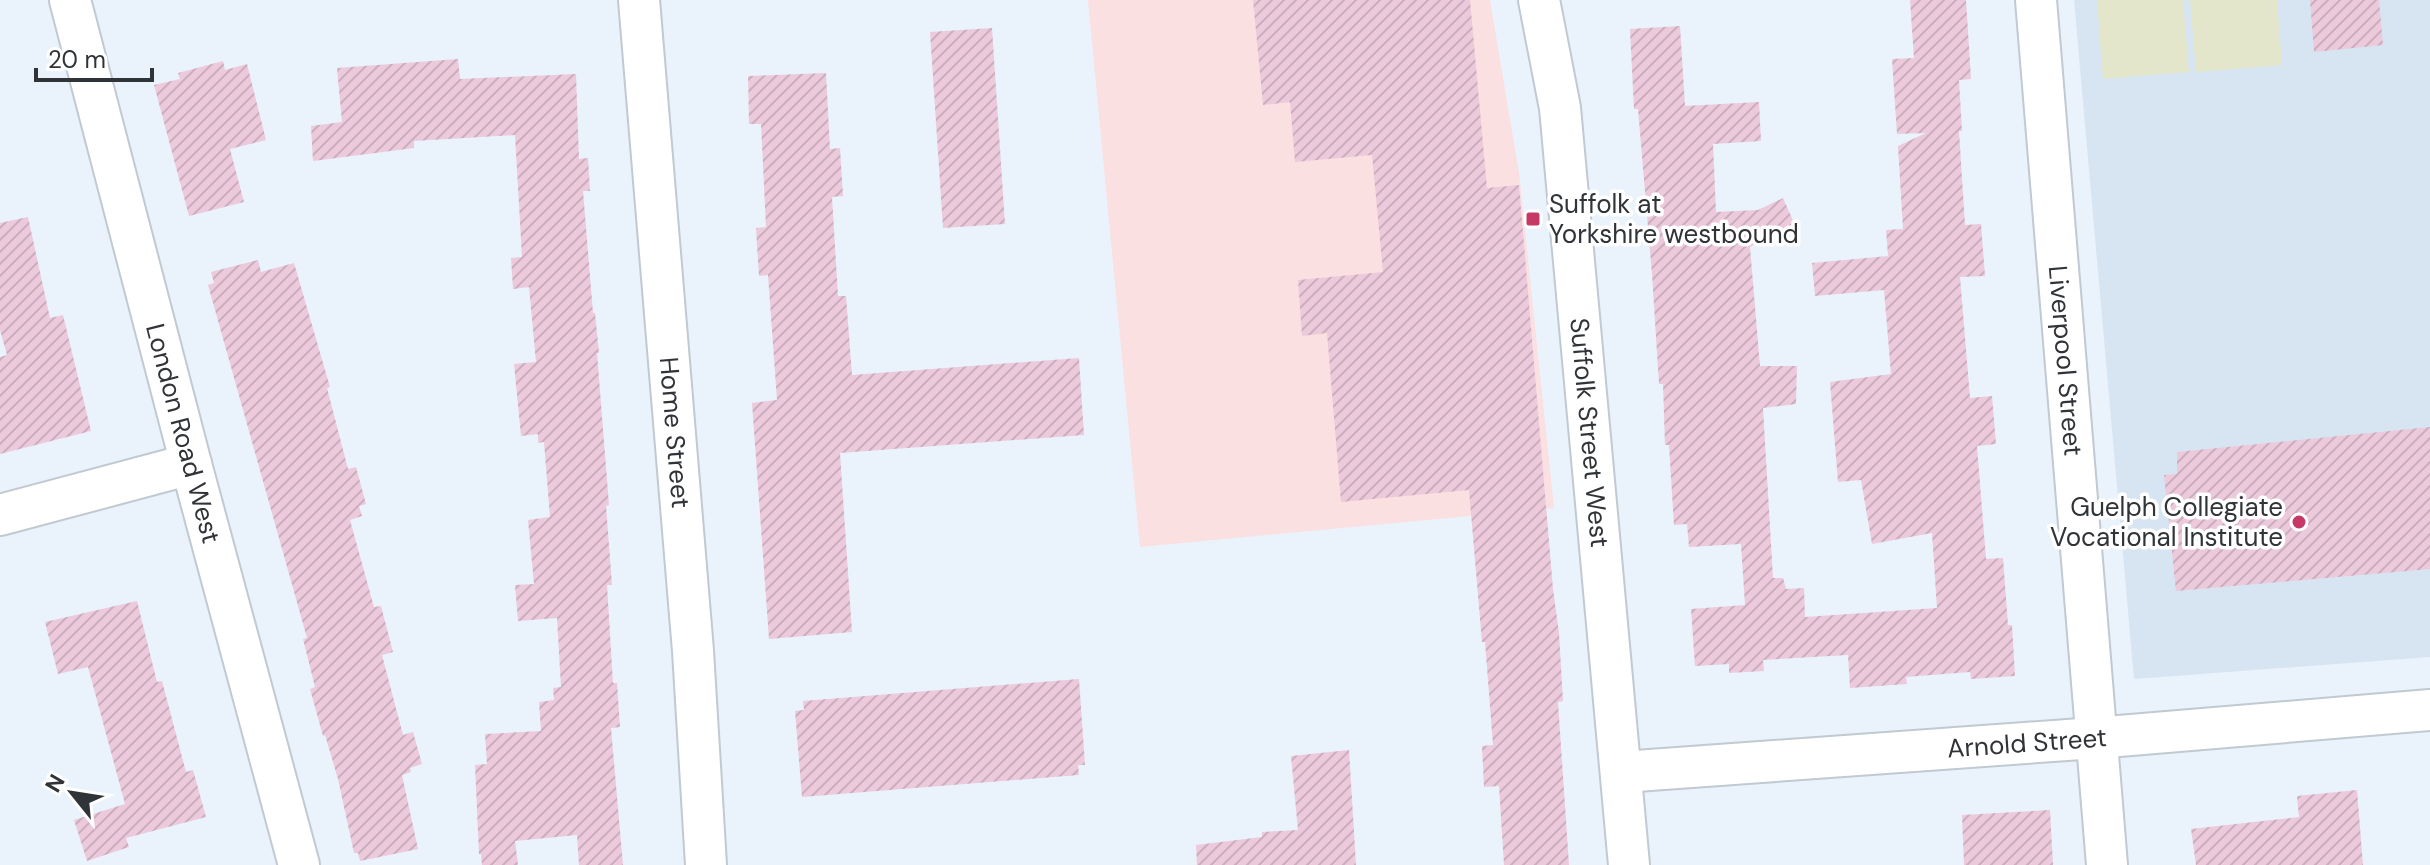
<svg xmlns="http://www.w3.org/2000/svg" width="2430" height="865" viewBox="0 0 2430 865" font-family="'DM Sans',sans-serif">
<defs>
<pattern id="building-hatch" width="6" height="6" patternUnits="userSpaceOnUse" patternTransform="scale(2)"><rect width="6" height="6" fill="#eccadc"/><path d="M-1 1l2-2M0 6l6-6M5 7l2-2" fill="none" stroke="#cbaebd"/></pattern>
</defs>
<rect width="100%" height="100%" fill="#eaf2fb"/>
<!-- commercial -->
<polygon fill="#fbe0e1" points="1088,0 1490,0 1519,173 1554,508 1140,547"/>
<!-- built -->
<polygon fill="#d7e5f2" points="2074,0 2430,0 2430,657 2134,679"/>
<!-- pitch -->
<g fill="#e3e6cb">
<polygon points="2097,0 2183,0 2189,72 2103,79"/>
<polygon points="2190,0 2277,0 2282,65 2196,72"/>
</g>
<!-- building -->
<g fill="url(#building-hatch)">
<polygon points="1253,0 1470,0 1487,188 1519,185 1553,589 1559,633 1563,701 1558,702 1569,865 1504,865 1499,786 1484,787 1482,746 1493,745 1485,642 1482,642 1469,490 1341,502 1327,333 1302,336 1298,280 1383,272 1372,155 1295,162 1290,102 1263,105"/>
<polygon points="1910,0 1966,0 1971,79 1959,80 1962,131 1959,131 1965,225 1981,224 1985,276 1960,277 1970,398 1992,396 1996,444 1977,446 1986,559 2003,558 2008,625 2012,625 2015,676 1971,679 1970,672 1906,677 1907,684 1850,688 1848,655 1763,660 1764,671 1729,673 1729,664 1695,666 1691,609 1745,605 1741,544 1689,547 1687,524 1674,525 1669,445 1665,445 1663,384 1659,384 1652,274 1638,109 1634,109 1630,29 1680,26 1685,106 1759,102 1761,141 1713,144 1716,212 1758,210 1783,198 1795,225 1750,247 1760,366 1797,366 1796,404 1763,408 1773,578 1783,578 1786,589 1804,588 1805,617 1937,608 1932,533 1872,544 1861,480 1838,482 1830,382 1891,374 1884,290 1815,296 1812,263 1888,256 1886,230 1903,229 1898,146 1926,133 1897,134 1892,59 1914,58"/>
<polygon points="2310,0 2379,0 2383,45 2314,52"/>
<polygon points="992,28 1005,224 943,228 930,32"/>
<polygon points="458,59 460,79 576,74 579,159 588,158 590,191 583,191 593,313 595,313 599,353 597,353 609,505 606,506 612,585 607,585 613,683 617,683 620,727 611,728 623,865 579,865 577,835 515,841 518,865 482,865 481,854 479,854 475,765 487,764 485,734 541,731 539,702 554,700 553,688 561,687 557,618 518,621 515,585 534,584 528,520 550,517 544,442 538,443 538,434 521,436 514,364 536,362 529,287 513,289 511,258 522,257 515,135 414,141 414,148 313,161 311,126 342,122 337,68"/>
<polygon points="223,61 225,70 247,64 266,140 230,149 244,202 189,216 154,85 180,79 178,73"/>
<polygon points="826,73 830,149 840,148 843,196 832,197 838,296 846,296 852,375 1079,358 1084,435 840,453 852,632 769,639 752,403 777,400 768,275 759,276 756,228 766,227 761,124 749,124 748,76"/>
<polygon points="28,217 50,318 63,315 91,431 0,454 0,357 7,355 0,330 0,223"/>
<polygon points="258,260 261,272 294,263 330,387 327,388 348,469 356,467 366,504 359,506 362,516 350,520 374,607 381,606 393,652 382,655 403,735 413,732 422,764 410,768 411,772 402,775 418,849 360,861 358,853 354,853 338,779 325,735 323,736 310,689 315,687 303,639 307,638 208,285 214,283 211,272"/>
<polygon points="2430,427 2430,569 2176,591 2164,475 2177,474 2177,452"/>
<polygon points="137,601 157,682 162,681 186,772 193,770 206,817 126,838 129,847 87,861 74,820 125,804 88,667 58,674 45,622"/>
<polygon points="1079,679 1085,765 1078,765 1079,775 802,797 795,711 804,710 803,701"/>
<polygon points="1349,750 1356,865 1197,865 1196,845 1262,837 1262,832 1298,830 1291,756"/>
<polygon points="2357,790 2363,865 2196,865 2191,829 2299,817 2297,796"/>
<polygon points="2050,810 2053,865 1964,865 1962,815"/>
</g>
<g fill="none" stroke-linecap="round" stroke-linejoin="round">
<!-- minor casing -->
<g stroke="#c1c9d1" stroke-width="44">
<g id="minor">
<path id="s1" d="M 70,0 L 191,464 L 299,865"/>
<path id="s2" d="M 639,0 L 693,651 L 706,865"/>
<path id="s3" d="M 1539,0 L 1560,108 L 1629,865"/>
<path id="s4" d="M 2036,0 L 2107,865"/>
<polyline points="0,515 191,464"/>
<path id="s5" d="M 1622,772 L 2095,738 L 2430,710"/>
</g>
</g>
<!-- minor -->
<use href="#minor" stroke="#fff" stroke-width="40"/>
</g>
<!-- markers -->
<g fill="#c63865" stroke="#fff" stroke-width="3">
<rect x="1525" y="211" width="16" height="16" rx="4"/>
<circle cx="2299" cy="522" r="8"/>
</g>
<g text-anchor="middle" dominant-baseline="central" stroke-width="7" stroke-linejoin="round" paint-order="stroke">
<!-- poi labels -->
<g font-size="26" fill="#303337" stroke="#fff" text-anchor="start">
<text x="1549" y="204">Suffolk at<tspan x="1549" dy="30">Yorkshire westbound</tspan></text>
<text x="2283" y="507" text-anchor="end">Guelph Collegiate<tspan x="2283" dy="30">Vocational Institute</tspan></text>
</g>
<!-- street labels -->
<g font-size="26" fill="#303337" stroke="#fff">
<text stroke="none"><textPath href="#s4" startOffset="362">Liverpool Street</textPath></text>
<text stroke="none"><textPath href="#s2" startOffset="434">Home Street</textPath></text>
<text stroke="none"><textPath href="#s3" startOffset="436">Suffolk Street West</textPath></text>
<text stroke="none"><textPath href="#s1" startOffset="448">London Road West</textPath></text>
<text stroke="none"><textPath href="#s5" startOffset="406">Arnold Street</textPath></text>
</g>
</g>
<!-- north arrow -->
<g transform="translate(72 793) rotate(300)" stroke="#ffffff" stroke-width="6" paint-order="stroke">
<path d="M0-6L14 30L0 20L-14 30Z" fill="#303337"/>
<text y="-12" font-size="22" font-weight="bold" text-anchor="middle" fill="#303337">N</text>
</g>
<!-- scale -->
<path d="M36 68v12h116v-12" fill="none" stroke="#303337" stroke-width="4"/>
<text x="48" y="68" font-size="24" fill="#303337" stroke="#ffffff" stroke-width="6" paint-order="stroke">20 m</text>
</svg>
